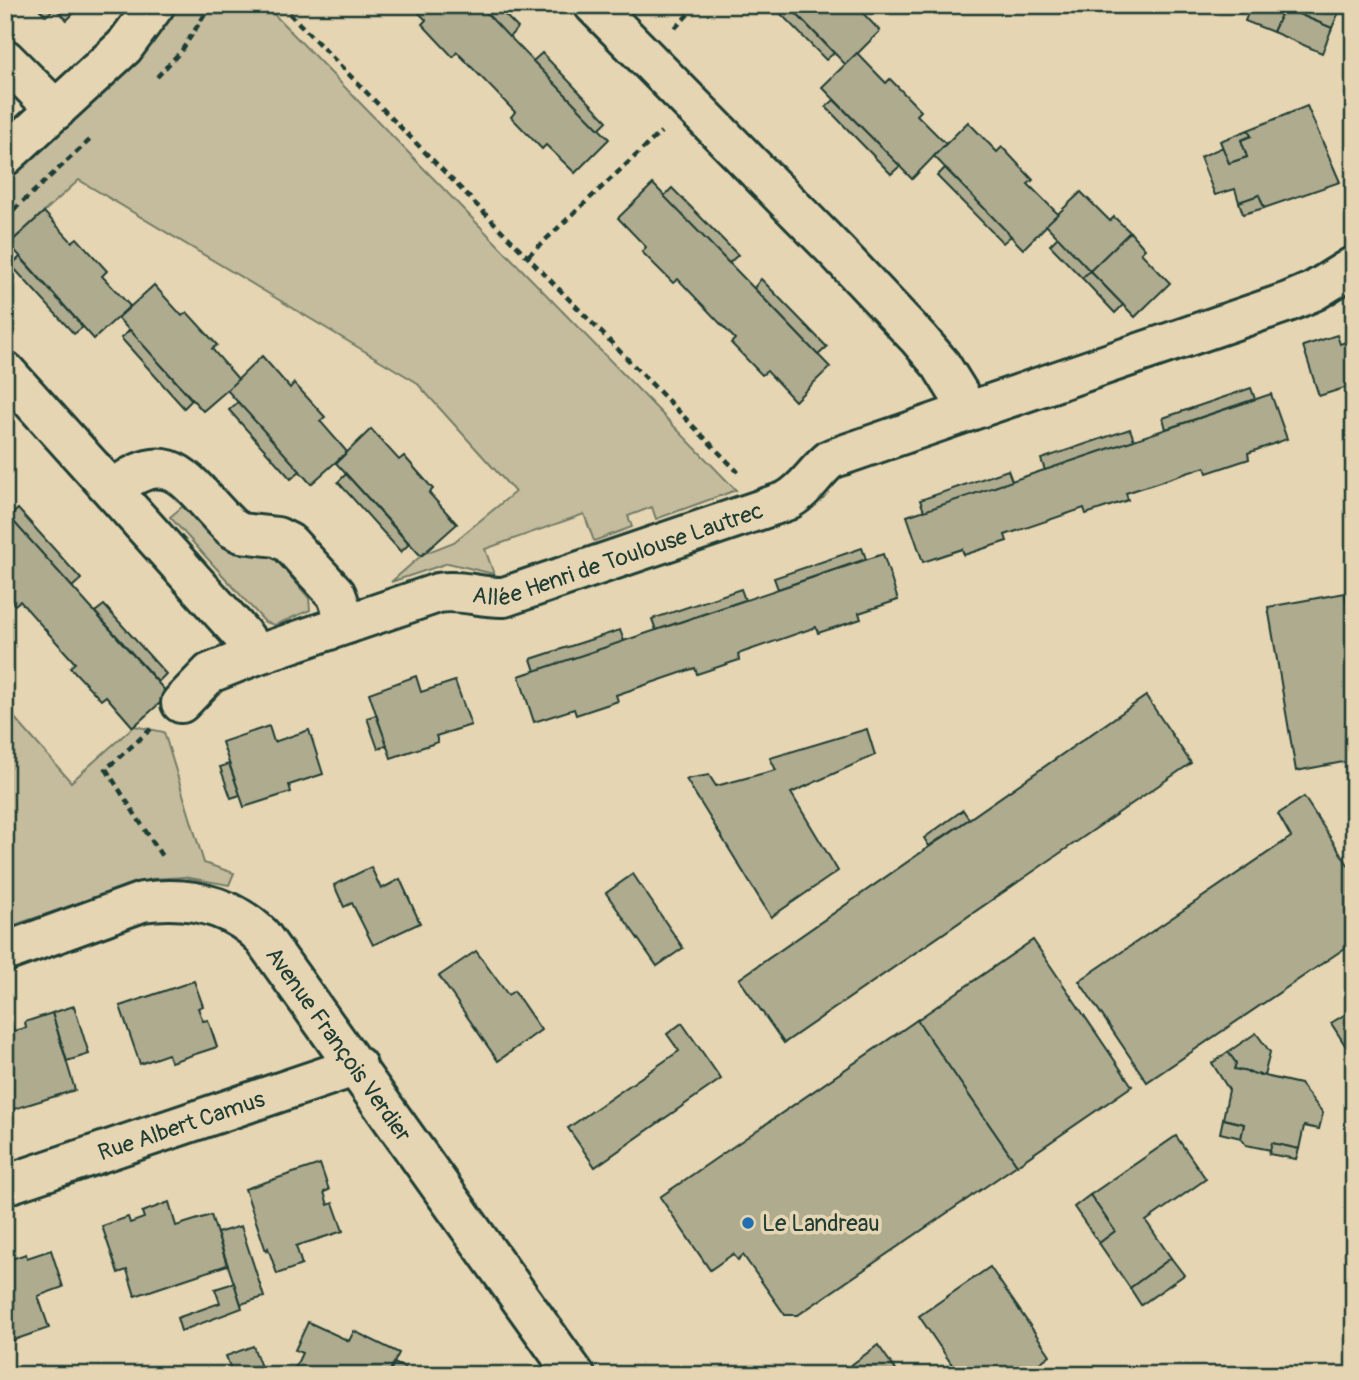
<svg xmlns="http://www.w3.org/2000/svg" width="1359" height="1380" viewBox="0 0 1359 1380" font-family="Pangolin,sans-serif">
<rect width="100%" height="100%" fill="#e6d5b2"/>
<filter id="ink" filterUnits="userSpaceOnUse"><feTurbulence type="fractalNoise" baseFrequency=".0143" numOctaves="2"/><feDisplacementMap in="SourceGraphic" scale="14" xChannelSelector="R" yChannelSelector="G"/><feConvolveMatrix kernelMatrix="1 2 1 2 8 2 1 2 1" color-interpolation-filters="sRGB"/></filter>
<g filter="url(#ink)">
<!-- green -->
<g fill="#c5bc9d" stroke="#727c68" stroke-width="2">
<polygon points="176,5 265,5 736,490 656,519 652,507 628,516 632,527 594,541 584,514 485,549 494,574 448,563 391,582 423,554 454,542 515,492 416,382 79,180 5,247 5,177 141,53"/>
<polygon points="183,506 221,546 238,553 264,552 274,557 309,598 310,610 275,625 265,622 170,517"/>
<polygon points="5,707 71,782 134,726 164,732 204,863 234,873 229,885 184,877 151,879 5,928"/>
</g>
<!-- building -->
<g fill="#afab8f" stroke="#1f3d34" stroke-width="2">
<polygon points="35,5 52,5 55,8 46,16"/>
<polygon points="52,5 82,5 67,20"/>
<polygon points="411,5 479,5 609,139 575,173 546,145 542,149 511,117 515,112 457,52 453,57 422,24 426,20"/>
<polygon points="479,5 495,5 518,28 509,37"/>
<polygon points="772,5 788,5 834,53 826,60"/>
<polygon points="788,5 855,5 880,31 846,65"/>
<polygon points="1251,5 1342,5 1332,28 1284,8 1273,32 1245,21"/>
<polygon points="1284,8 1332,28 1322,53 1273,32"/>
<polygon points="542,53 607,121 599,129 533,61"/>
<polygon points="857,53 886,83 890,79 921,111 917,115 946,144 912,179 822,87"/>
<polygon points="834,100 900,166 891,174 826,107"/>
<polygon points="1307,106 1340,182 1264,208 1259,195 1239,202 1235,189 1215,195 1200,157 1223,147 1229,163 1247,157 1241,140 1251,136 1248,130"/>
<polygon points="968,122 997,152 1002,147 1033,180 1028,184 1058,214 1023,249 934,156"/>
<polygon points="1248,130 1251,136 1241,140 1247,157 1229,163 1220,141"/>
<polygon points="945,168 1011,236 1003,243 937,176"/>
<polygon points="653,184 830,367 795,401 767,371 762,375 731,343 735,339 678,279 673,283 642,252 646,247 618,218"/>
<polygon points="672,188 738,255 729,263 664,196"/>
<polygon points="1081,192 1110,221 1114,217 1130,232 1090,271 1046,225"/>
<polygon points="1259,195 1264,208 1243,214 1239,202"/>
<polygon points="44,212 72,242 77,238 107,271 102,276 130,306 94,339 9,244"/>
<polygon points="1130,232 1145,249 1141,253 1170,283 1135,317 1090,271"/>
<polygon points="1058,237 1090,271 1082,278 1050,245"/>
<polygon points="20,257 83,327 74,334 11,265"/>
<polygon points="1090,271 1123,305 1115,313 1082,278"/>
<polygon points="761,279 827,347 818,355 754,288"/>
<polygon points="154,285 182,316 187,312 217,345 212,349 239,380 203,411 118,318"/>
<polygon points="130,330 192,400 184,408 121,338"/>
<polygon points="1337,335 1340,344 1349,341 1351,346 1354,345 1354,385 1319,396 1303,346"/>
<polygon points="262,356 290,388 294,383 325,417 320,421 347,452 311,484 227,390"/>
<polygon points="1251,388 1255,399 1166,429 1163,418"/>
<polygon points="1271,394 1287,439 1248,453 1249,459 1207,473 1205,467 1126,493 1128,500 1086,514 1084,508 1005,535 1007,541 964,555 962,549 923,562 907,516"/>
<polygon points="238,402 300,471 291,479 229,410"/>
<polygon points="371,429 399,460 404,456 433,489 429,493 457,524 421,556 336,463"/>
<polygon points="1130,429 1134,440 1045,470 1041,459"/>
<polygon points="1008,470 1012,481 924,511 920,500"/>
<polygon points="346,474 409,544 401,552 338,482"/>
<polygon points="18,509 81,579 72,587 9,517"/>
<polygon points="5,512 169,695 133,727 106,696 101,700 70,667 75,663 20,601 15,605 5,594"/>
<polygon points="862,548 866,559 778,589 774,578"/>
<polygon points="883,554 898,600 859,613 861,619 818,633 816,627 738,654 739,660 697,674 695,668 616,695 618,701 576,715 574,709 534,722 519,676"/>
<polygon points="741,589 745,600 656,630 652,619"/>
<polygon points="1345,593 1354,646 1354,760 1296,771 1268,607"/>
<polygon points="104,605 166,674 158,682 95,612"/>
<polygon points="620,630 624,641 535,671 531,659"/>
<polygon points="416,676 421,692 455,681 471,725 436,736 438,742 391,758 369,693"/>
<polygon points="1146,696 1191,763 784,1043 739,979"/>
<polygon points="376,715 387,745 378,749 367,718"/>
<polygon points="269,726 274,742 309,730 323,774 289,785 291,792 244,807 222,742"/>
<polygon points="867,729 875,755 791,793 838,871 771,917 686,779 709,775 716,786 776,770 770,758"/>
<polygon points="229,764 240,795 231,798 220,767"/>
<polygon points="1304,797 1354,874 1354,942 1147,1082 1079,981 1291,837 1278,814"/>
<polygon points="963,810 969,819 929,846 924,838"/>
<polygon points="371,867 381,889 400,879 420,923 373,945 352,903 344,907 334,885"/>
<polygon points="633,874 683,948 657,966 606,893"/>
<polygon points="1033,940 1132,1086 1017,1165 917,1020"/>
<polygon points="476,951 508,995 514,991 541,1030 498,1061 439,976"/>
<polygon points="194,981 203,1006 198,1008 203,1021 208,1020 217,1047 171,1062 168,1054 140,1064 120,1006"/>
<polygon points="74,1006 89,1054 67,1061 52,1013"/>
<polygon points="1354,1009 1354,1059 1331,1023"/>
<polygon points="52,1013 75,1090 14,1109 5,1082 5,1027 12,1025 14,1031 26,1028 25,1022"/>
<polygon points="917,1020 1017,1165 798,1315 785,1315 743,1255 738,1260 733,1254 710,1270 660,1197"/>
<polygon points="682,1023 721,1079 595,1167 568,1128 679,1051 667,1034"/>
<polygon points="1256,1033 1270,1052 1264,1076 1234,1069 1236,1063 1228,1052"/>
<polygon points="1228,1052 1236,1063 1234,1069 1300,1084 1323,1113 1319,1129 1304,1126 1299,1149 1272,1143 1271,1150 1246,1145 1241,1138 1244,1124 1223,1119 1229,1090 1212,1063"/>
<polygon points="1223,1119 1244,1124 1241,1138 1220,1133"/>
<polygon points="1176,1136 1206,1179 1146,1221 1171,1258 1130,1288 1099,1243 1115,1231 1090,1195"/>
<polygon points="1272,1143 1299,1149 1296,1159 1269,1154"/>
<polygon points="320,1164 329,1190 324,1192 328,1205 333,1203 343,1231 296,1246 302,1265 277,1274 268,1248 266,1251 245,1189"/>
<polygon points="1090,1195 1115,1231 1099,1243 1074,1207"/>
<polygon points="169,1202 176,1226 211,1215 227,1265 135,1296 127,1270 118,1273 102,1226 128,1217 130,1223 144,1218 142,1212"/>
<polygon points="241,1226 264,1297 241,1304 217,1233"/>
<polygon points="51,1250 63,1287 38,1296 49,1328 5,1343 5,1261 26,1254 27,1258"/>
<polygon points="1171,1258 1184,1275 1141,1305 1130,1288"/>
<polygon points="990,1267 1050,1355 1033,1368 1037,1375 959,1375 919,1316"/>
<polygon points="234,1283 242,1308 181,1331 177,1318 220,1303 215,1289"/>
<polygon points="308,1322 349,1341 354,1331 399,1353 388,1375 294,1375 292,1374 302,1353 295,1350"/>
<polygon points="878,1345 897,1372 894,1375 838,1375"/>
<polygon points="253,1346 264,1375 233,1375 226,1356"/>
<polygon points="394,1363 413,1372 412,1375 388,1375"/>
</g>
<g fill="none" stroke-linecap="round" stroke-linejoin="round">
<!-- street casing -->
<g stroke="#1f3d34" stroke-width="44">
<g id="street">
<polyline points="5,59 56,110"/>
<polyline points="5,156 124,47 155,5"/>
<path id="s1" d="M 5,371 L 245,638 L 253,656 L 438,593 C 461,589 482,598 504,597 L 786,501 C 806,491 814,472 831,459 L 967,412 L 959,394 L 941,365 L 919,339 L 838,253 L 594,5"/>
<polyline points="967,412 1288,302 1314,291 1354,266"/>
<path d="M 113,490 C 173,439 190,489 232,528 L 241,533 L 277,537 L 289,543 L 336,594 L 347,624"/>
<polyline points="181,703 210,673 253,656"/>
<path id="s2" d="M 5,952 L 142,902 C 185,896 228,903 261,935 L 575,1375"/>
<path id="s3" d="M 5,1185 L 357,1066"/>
</g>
</g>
<!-- path -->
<g stroke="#1f3d34" stroke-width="4.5" stroke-dasharray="7 5" stroke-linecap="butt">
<polyline points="281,5 738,472"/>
<polyline points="675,28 697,5"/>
<polyline points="157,77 182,50 211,5"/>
<polyline points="5,218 92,138"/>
<polyline points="528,256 661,132"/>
<polyline points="151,729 106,769 163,858"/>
</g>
<!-- street -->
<use href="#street" stroke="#e6d5b2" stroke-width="38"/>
</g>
</g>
<!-- markers -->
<circle fill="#1f6fb2" stroke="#e6d5b2" stroke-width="2.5" cx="748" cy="1223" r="7"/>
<g text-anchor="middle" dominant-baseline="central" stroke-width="7" stroke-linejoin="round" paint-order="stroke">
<!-- street labels -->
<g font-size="23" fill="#1f3d34" stroke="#e6d5b2">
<text stroke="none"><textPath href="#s1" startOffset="761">Allée Henri de Toulouse Lautrec</textPath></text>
<text stroke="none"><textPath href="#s2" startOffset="408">Avenue François Verdier</textPath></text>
<text stroke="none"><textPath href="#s3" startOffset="186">Rue Albert Camus</textPath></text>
</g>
<!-- poi labels -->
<g font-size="23" fill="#1f3d34" stroke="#e6d5b2" text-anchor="start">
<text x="762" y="1223">Le Landreau</text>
</g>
</g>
<!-- margin -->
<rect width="1359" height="1380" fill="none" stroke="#e6d5b2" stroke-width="28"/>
<rect x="14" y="14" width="1331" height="1352" fill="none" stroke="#1f3d34" stroke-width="2.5" filter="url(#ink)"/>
</svg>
